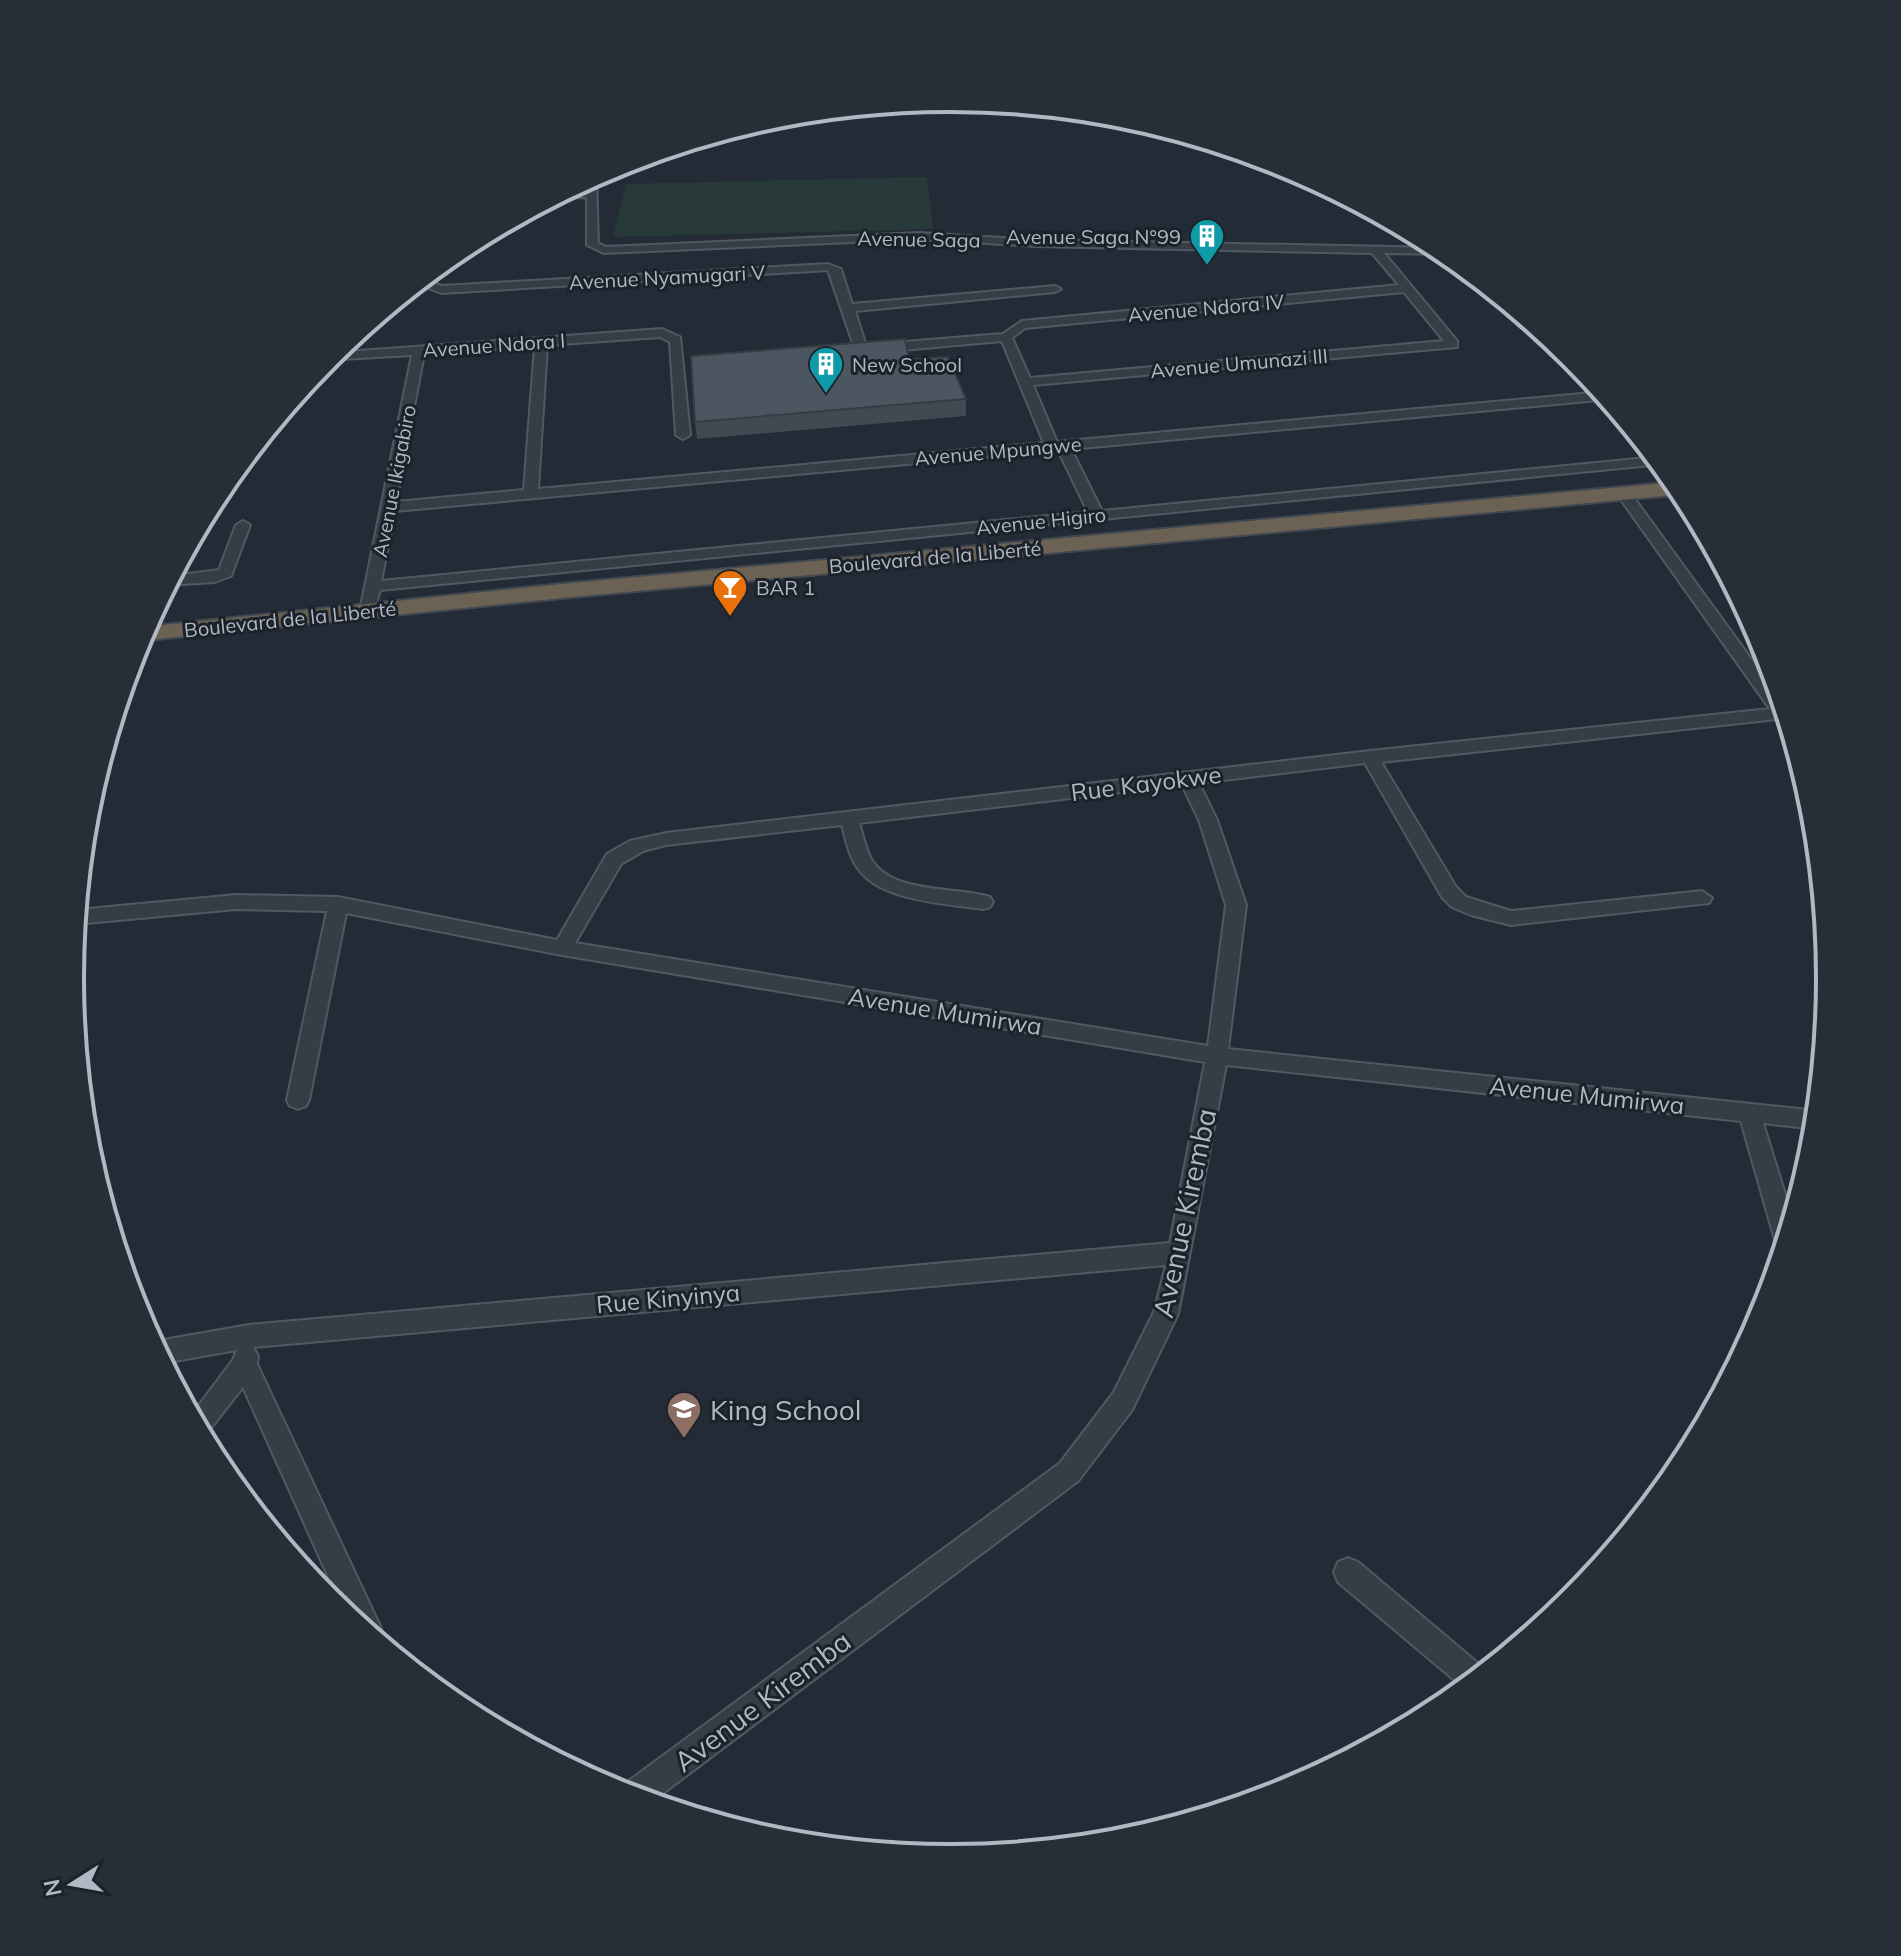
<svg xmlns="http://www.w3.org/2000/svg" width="1901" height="1956" viewBox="0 0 1901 1956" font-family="Mulish,sans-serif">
<rect width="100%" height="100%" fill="#232b36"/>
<!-- green -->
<polygon fill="#283939" points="927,177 933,229 613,237 626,184"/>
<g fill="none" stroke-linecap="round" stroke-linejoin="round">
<!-- minor casing -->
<g stroke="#515861" stroke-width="4">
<g id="minor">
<path d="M 596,174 L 598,243 L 606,247 L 919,233 L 1036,240 L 1442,248 L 1449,254 L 1384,253 L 1457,341 L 1457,347 L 1033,385 L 1057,442 L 1603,392 L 1609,399 L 1071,449 L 1102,511 L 1657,457 L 1662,464 L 380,590 L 373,614 L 363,614 L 360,611 L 412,355 L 324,360 L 331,353 L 662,329 L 680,337 L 690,435 L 683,439 L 676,435 L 670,342 L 660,337 L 547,345 L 538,489 L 1044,443 L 1002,341 L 879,352 L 873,348 L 879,344 L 1003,334 L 1022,321 L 1399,285 L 1372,253 L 1036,246 L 919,239 L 604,253 L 587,245 L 587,197 L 551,198 L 562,192 L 587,190 L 587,179 ZM 1404,292 L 1444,341 L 1030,378 L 1012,338 L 1025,328 ZM 535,346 L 524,490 L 396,502 L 424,354 ZM 1058,450 L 1088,512 L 381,581 L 395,511 Z"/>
<polygon points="828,264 841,269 852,304 1055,286 1061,289 1055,292 855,311 867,349 861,353 855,349 828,270 441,293 424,286 425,276 434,268 436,284 442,286"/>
<path d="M 1624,490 L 1629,491 L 1783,703 L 1790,726 L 1781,725 L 1777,719 L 1381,762 L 1456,887 L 1466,897 L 1511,911 L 1702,891 L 1712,898 L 1709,903 L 1511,925 L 1471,915 L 1452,907 L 1442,897 L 1365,763 L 1199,783 L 1217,820 L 1246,905 L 1228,1049 L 1818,1111 L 1816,1129 L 1763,1123 L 1793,1220 L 1784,1249 L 1779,1247 L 1775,1240 L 1741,1121 L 1226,1065 L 1178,1314 L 1132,1410 L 1078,1481 L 650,1803 L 620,1793 L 622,1786 L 1060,1463 L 1114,1392 L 1154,1312 L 1166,1265 L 253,1347 L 258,1356 L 257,1364 L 379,1624 L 383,1634 L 379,1643 L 346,1616 L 243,1387 L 203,1438 L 191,1416 L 233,1360 L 237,1350 L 163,1363 L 152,1342 L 249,1325 L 1170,1243 L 1205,1062 L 562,955 L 346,913 L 309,1100 L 306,1106 L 298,1109 L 290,1106 L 287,1100 L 327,911 L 236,909 L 76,924 L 77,910 L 236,895 L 338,897 L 557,940 L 607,854 L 630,841 L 666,833 L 1370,751 L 1770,709 L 1617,494 ZM 1182,785 L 1199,820 L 1226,905 L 1208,1046 L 575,943 L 621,864 L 643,851 L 666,845 L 842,825 C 846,840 849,858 860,871 C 883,901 948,904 983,909 L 990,907 L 993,902 L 990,897 C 955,886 893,895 871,859 C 865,848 863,834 859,823 Z"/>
<polygon points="243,521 250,525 231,576 215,582 167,585 172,576 219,570 236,525"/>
<polygon points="1348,1558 1358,1562 1487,1671 1465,1689 1338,1582 1334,1572 1338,1562"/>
</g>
</g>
<!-- highway casing -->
<g stroke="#414851" stroke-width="4">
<polygon id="highway" points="1677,482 1685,494 572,597 137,641 144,627 572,583"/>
</g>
<!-- minor -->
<use href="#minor" fill="#363d47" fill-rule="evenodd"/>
<!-- highway -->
<use href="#highway" fill="#6c6254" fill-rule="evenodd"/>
</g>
<!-- wall -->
<polygon fill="#404a53" points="909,359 966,399 966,416 697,439 695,422"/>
<!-- building -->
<polygon fill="#4b5661" stroke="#343c44" stroke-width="2" points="905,339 909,359 948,357 966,399 695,422 691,356"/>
<!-- icons -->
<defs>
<g id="building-pin" transform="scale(1.8)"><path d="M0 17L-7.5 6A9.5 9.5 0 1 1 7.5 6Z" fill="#0f9aa8" stroke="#1c222b"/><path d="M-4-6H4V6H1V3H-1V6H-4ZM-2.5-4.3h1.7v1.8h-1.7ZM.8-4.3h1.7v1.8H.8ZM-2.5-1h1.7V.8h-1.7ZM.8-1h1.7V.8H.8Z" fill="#fff"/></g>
<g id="bar-pin" transform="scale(1.8)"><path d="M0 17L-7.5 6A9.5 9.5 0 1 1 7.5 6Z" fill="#e8710a" stroke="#1c222b"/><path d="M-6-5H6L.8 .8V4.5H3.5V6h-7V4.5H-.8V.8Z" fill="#fff"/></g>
<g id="school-pin" transform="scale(1.8)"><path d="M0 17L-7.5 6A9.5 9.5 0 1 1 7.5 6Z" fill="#8d6e63" stroke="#1c222b"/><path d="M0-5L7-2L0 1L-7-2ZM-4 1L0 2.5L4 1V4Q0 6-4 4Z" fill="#fff"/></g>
</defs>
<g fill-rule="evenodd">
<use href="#building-pin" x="1207" y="236"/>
<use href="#building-pin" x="826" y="364"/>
<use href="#bar-pin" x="730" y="587"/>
<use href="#school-pin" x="684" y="1409"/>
</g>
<g text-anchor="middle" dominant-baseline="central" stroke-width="6" stroke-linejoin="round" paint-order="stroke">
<!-- far-poi labels -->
<g font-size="20" fill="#b1b8c3" stroke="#1c222b" text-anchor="start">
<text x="1181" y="236" text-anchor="end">Avenue Saga N°99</text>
<text x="852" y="364">New School</text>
<text x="756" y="587">BAR 1</text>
</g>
<!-- far-street labels -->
<g font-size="20" fill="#b1b8c3" stroke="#1c222b">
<text transform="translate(919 239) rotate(1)">Avenue Saga</text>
<text transform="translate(667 277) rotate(-3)">Avenue Nyamugari V</text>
<text transform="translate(1206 308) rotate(-5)">Avenue Ndora IV</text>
<text transform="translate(494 345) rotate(-4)">Avenue Ndora I</text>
<text transform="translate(1239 363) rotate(-5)">Avenue Umunazi III</text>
<text transform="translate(998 451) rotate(-5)">Avenue Mpungwe</text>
<text transform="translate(394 481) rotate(-79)">Avenue Ikigabiro</text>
<text transform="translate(1041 521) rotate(-6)">Avenue Higiro</text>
<text transform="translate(935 557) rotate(-5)">Boulevard de la Liberté</text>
<text transform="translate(290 619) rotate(-6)">Boulevard de la Liberté</text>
</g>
<!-- street labels -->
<g font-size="24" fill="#b1b8c3" stroke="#1c222b">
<text transform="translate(1146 783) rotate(-7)">Rue Kayokwe</text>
<text transform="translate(945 1011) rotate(9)">Avenue Mumirwa</text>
<text transform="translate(1587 1095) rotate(6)">Avenue Mumirwa</text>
<text transform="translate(668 1298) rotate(-5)">Rue Kinyinya</text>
</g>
<!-- near-street labels -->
<g font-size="28" fill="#b1b8c3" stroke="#1c222b">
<text transform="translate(1184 1213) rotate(-78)">Avenue Kiremba</text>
<text transform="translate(762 1701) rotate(-37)">Avenue Kiremba</text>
</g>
<!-- near-poi labels -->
<g font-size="28" fill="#b1b8c3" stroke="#1c222b" text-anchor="start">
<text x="710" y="1409">King School</text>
</g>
</g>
<!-- crop -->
<path d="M0 0H1901V1956H0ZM84 978a866 866 0 1 1 1732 0a866 866 0 1 1-1732 0Z" fill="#282e37" fill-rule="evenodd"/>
<path fill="none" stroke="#b1b8c3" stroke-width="4" d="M84 978a866 866 0 1 1 1732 0a866 866 0 1 1-1732 0Z"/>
<!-- north arrow -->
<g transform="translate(72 1884) rotate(259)" stroke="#1c222b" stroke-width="6" paint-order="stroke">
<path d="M0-6L14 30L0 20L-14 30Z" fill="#b1b8c3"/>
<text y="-12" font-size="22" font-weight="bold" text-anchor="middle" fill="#b1b8c3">N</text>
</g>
</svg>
